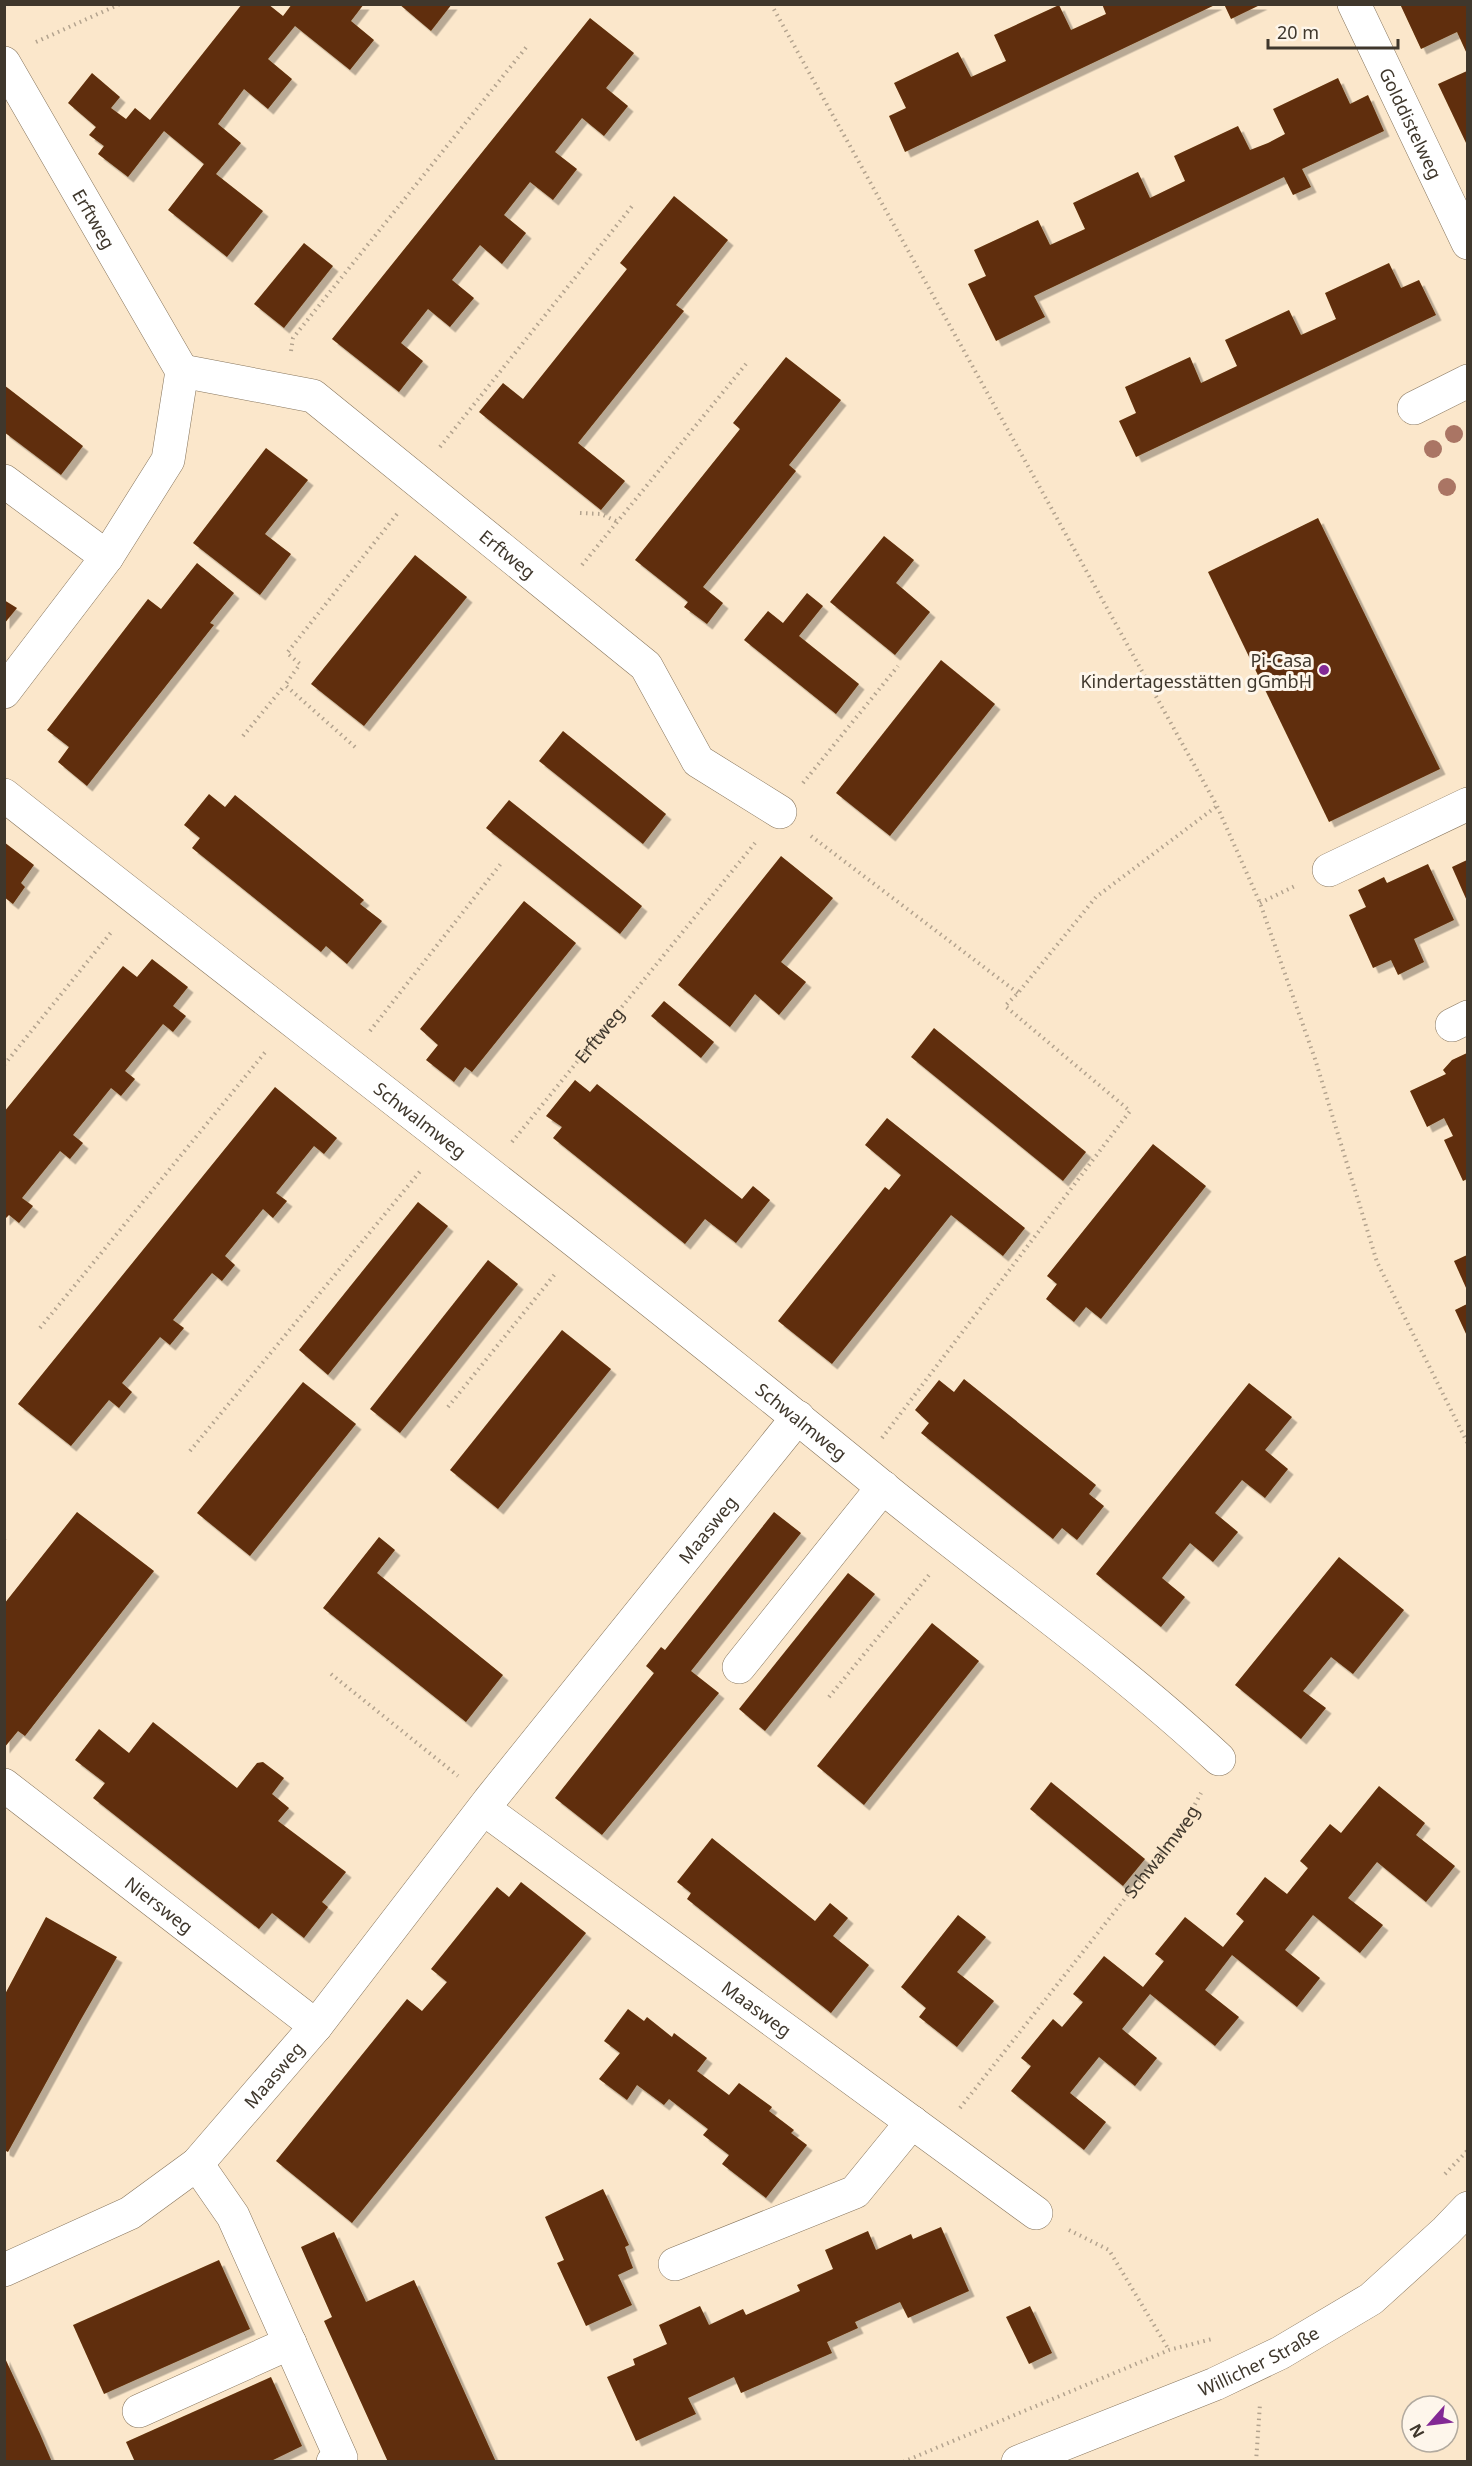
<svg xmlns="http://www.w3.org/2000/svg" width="1472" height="2466" viewBox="0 0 1472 2466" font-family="'Noto Sans',sans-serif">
<defs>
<filter id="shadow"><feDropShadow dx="5.5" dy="5.5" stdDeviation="0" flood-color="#0004"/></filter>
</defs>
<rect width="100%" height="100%" fill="#fbe7cb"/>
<!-- building -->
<g fill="#602f08" filter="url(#shadow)">
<polygon points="242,4 268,4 283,16 292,4 364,4 351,21 374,40 350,70 295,26 268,59 292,79 268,109 244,89 218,124 241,143 216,174 263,211 227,257 168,210 204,164 164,131 128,177 98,154 104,146 89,135 96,127 68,103 92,73 120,97 111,108 126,119 135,108 150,120"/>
<polygon points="399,4 452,4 431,31"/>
<polygon points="1102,4 1217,4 905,152 889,116 906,108 894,83 958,52 971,77 1006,61 994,35 1059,5 1071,30 1106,14"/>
<polygon points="1224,4 1262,4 1231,19"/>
<polygon points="1400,4 1467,4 1467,54 1457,32 1421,49"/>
<polygon points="590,18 634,53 606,88 628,106 604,136 582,118 555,152 577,169 553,200 530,182 504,215 526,233 502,264 480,245 452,280 474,298 450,327 428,309 401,343 423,361 399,392 332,339"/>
<polygon points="1467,71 1467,145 1438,84"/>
<polygon points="1338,78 1350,104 1368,95 1384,131 1302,169 1311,187 1293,195 1284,177 1034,296 1045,317 996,341 968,284 986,276 974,250 1038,220 1050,245 1085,229 1073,203 1138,172 1150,198 1185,181 1174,156 1238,126 1250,150 1268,143 1285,134 1273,109"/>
<polygon points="674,196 728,240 676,305 684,311 578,443 625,481 601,510 479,412 503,383 523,399 627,269 620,263"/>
<polygon points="304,243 333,266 284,328 254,304"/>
<polygon points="1389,263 1401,288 1419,280 1436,315 1136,457 1119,421 1136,413 1125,387 1190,357 1201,383 1237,366 1225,340 1289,310 1301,335 1336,319 1325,293"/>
<polygon points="786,357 841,400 789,465 796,471 703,587 723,603 707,624 684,607 688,602 635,560 740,429 733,423"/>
<polygon points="4,385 83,446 61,475 4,432"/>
<polygon points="266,448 308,480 265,534 291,554 260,595 193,543"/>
<polygon points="1318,518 1440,769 1329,822 1208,572"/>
<polygon points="884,536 914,560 896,583 930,612 895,655 830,602"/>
<polygon points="415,555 467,597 364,726 311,684"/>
<polygon points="197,563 234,593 210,623 214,625 87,786 58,762 69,747 47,730 148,599 161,609"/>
<polygon points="807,593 823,606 799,636 859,684 836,714 744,640 768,611 783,623"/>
<polygon points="4,600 17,608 4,624"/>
<polygon points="941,660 995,704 890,836 836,793"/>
<polygon points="563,731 666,814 643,844 539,761"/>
<polygon points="209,794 225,807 235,795 364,900 360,904 382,921 347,964 326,946 321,952 192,848 200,838 184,825"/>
<polygon points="509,800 642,906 620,934 486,828"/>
<polygon points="4,842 34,865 21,883 25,887 13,904 4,897"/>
<polygon points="781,856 833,898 781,962 806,982 779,1015 755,994 730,1027 678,985"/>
<polygon points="1467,860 1467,901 1452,867"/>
<polygon points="1428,864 1454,920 1414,939 1424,962 1398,975 1391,960 1373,968 1349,915 1366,907 1358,890 1384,877 1387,883"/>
<polygon points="524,901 576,943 472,1072 465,1067 454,1082 426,1060 438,1045 420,1029"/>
<polygon points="152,959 188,987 173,1006 186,1016 173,1032 163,1024 125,1071 135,1079 121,1096 111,1088 73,1135 83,1143 70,1159 60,1151 22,1198 33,1206 19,1223 9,1215 4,1220 4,1112 123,966 137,977"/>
<polygon points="664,1001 714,1042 701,1058 651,1016"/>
<polygon points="934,1028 1086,1152 1063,1181 911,1057"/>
<polygon points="1467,1053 1467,1179 1463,1181 1444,1140 1453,1136 1444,1118 1427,1127 1410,1091 1446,1074 1443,1070 1452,1060"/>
<polygon points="575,1080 590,1092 597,1084 742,1199 753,1186 770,1200 736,1243 705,1219 685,1244 553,1138 562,1127 546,1116"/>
<polygon points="275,1087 337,1138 324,1154 314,1146 276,1193 287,1201 273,1218 263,1209 225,1256 235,1265 222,1281 212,1273 173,1320 184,1328 170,1345 160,1337 122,1383 132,1392 119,1408 109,1400 71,1446 18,1404"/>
<polygon points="887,1118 1025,1228 1003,1256 951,1215 832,1364 778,1321 885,1187 889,1190 901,1175 865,1145"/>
<polygon points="1153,1144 1206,1186 1101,1319 1086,1307 1074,1322 1046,1299 1057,1284 1047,1276"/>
<polygon points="418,1202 448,1226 328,1375 299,1350"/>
<polygon points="1467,1255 1467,1290 1454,1261"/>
<polygon points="488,1260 518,1284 400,1433 370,1409"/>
<polygon points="1467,1304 1467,1336 1455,1310"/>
<polygon points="562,1330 611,1369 498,1509 450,1470"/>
<polygon points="964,1379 1096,1485 1089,1494 1104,1506 1077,1540 1062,1528 1053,1539 921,1433 929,1423 915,1410 939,1380 954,1392"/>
<polygon points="303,1382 356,1424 250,1556 197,1513"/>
<polygon points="1249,1383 1292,1417 1265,1450 1288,1469 1265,1498 1242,1480 1215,1513 1238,1532 1213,1562 1190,1543 1162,1578 1185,1597 1161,1627 1096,1574"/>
<polygon points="77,1512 154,1571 25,1736 18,1731 4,1748 4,1604"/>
<polygon points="774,1512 801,1533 691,1671 719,1693 602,1835 555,1798 654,1673 646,1666 661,1647 665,1650"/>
<polygon points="379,1537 395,1550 377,1573 503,1675 466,1722 323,1608"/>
<polygon points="1339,1557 1404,1610 1353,1674 1331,1657 1303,1691 1326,1708 1301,1739 1235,1685"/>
<polygon points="848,1573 875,1594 765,1731 739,1709"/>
<polygon points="932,1623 979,1661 864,1805 817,1766"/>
<polygon points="153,1722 237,1788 257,1763 263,1762 284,1778 272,1794 289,1808 278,1821 346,1872 322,1902 328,1907 304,1938 272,1913 259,1929 93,1798 105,1783 75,1760 99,1729 129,1753"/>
<polygon points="1051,1782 1145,1859 1123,1886 1030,1809"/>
<polygon points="1379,1786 1425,1823 1416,1835 1455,1866 1426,1902 1377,1862 1348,1898 1383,1925 1360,1953 1313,1915 1285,1950 1320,1978 1297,2007 1232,1955 1205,1990 1239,2017 1215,2046 1150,1994 1122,2029 1157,2058 1135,2086 1099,2057 1070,2093 1106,2122 1084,2150 1011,2091 1031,2066 1021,2058 1053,2019 1062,2027 1083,2002 1073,1994 1104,1956 1143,1987 1164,1961 1155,1954 1185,1917 1223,1947 1244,1921 1236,1914 1265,1877 1287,1894 1308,1868 1300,1861 1330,1824 1341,1833"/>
<polygon points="712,1838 815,1921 830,1903 848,1918 833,1936 869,1965 831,2013 687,1899 691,1893 677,1882"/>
<polygon points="521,1882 586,1933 352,2223 276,2161 407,1999 422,2011 447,1982 431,1969 497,1887 509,1897"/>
<polygon points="958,1915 986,1937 957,1972 994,2001 957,2047 919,2017 926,2008 901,1987"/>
<polygon points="46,1917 117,1957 80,2021 8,2152 4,2150 4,1996"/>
<polygon points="628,2009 644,2021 647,2017 672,2037 674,2033 707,2058 697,2071 729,2095 739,2083 772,2107 769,2111 794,2130 791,2133 807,2145 766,2198 722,2164 729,2155 703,2135 708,2129 669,2099 664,2105 637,2085 627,2100 599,2079 620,2053 604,2041"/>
<polygon points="603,2189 629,2245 625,2247 633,2268 618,2275 632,2305 586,2326 557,2263 564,2260 545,2217"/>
<polygon points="941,2227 969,2291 908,2318 900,2302 855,2322 858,2328 827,2342 832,2353 741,2393 734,2377 688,2398 696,2414 636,2441 607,2377 635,2365 633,2359 667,2344 659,2325 700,2306 709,2325 743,2309 746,2315 800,2291 797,2285 833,2269 825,2250 868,2231 876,2250 911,2234 913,2239"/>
<polygon points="334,2232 366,2302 414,2280 496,2462 388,2462 324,2321 332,2317 301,2247"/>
<polygon points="219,2260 250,2329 104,2394 73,2325"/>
<polygon points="1030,2306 1052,2353 1029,2364 1006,2317"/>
<polygon points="4,2356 40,2434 52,2462 4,2462"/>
<polygon points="271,2377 302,2446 269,2462 135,2462 126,2442"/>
</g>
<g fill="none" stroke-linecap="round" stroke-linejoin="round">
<!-- minor casing -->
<g stroke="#87755c" stroke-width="34">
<g id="minor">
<path id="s3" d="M 1354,4 L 1468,243"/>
<path id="s4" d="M 4,63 L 182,371 L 168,460 L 107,557 L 4,692"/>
<path id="s5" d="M 182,371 L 313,396 L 646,666 L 698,761 L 780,812"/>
<polyline points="1414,408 1468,381"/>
<polyline points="4,481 107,557"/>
<path id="s6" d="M 4,795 C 298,1027 597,1253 886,1490 C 997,1580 1115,1662 1219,1759"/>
<polyline points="1329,870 1468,804"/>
<polyline points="1452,1025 1468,1017"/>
<polyline points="739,1667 883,1487"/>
<path id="s7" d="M 4,1785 L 316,2026"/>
<path id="s8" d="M 484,1809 L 1036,2213"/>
<polyline points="197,2164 233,2216 341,2458 333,2462"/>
<polyline points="675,2264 855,2192 912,2122"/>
<path id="s9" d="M 4,2270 L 130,2213 L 197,2164 L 316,2026 L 489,1801 L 798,1417"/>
<polyline points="139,2411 290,2343"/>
<path id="s10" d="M 1018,2462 L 1215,2384 L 1280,2353 L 1371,2299 L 1446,2231 L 1468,2208"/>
</g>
</g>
<!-- path -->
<g stroke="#b3a38e" stroke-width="4" stroke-dasharray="1.5 4.5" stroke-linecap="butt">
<polyline points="771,4 1217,806 1260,903 1315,1059 1377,1262 1468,1444"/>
<polyline points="36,42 120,4"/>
<polyline points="291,351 293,338 528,45"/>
<polyline points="440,447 633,205"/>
<polyline points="580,513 601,514 618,522"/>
<polyline points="582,565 746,364"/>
<polyline points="243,736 285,685"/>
<polyline points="355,747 285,685 300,664 287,653 397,514"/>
<polyline points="803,783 898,666"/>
<polyline points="811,836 1018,993"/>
<polyline points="1260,903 1295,886"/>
<polyline points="370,1031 503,861"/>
<polyline points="4,1065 113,930"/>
<path id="s1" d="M 512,1142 L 755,843"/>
<polyline points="40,1328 267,1050"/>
<polyline points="448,1407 555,1274"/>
<polyline points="882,1438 1130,1111 1005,1006 1018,993 1096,897 1217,806"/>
<polyline points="190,1451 422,1169"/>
<polyline points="4,1539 6,1537"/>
<polyline points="331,1674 458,1776"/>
<polyline points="829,1697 929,1575"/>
<path id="s2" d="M 960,2108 L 1186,1821 L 1201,1793"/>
<polyline points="1445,2174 1468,2150"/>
<polyline points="1069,2230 1109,2250 1169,2350"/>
<polyline points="903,2462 1169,2350 1212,2339"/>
<polyline points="1256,2462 1260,2404"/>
</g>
<!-- minor -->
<use href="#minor" stroke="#fff" stroke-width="33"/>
</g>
<!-- trees -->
<g fill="#aa7564">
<circle cx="1454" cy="434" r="9"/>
<circle cx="1433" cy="449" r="9"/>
<circle cx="1447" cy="487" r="9"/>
</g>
<!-- markers -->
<circle fill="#832995" stroke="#fef6eb" stroke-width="2" cx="1324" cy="670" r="6"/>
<g text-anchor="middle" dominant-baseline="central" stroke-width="6" stroke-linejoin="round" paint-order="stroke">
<!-- street labels -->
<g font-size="18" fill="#3f372c" stroke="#fef6eb">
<text stroke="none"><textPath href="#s3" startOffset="132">Golddistelweg</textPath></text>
<text stroke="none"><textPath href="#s4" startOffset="180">Erftweg</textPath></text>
<text stroke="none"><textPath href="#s5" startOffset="384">Erftweg</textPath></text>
<text stroke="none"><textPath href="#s1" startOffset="138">Erftweg</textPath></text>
<text stroke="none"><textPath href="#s6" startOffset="528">Schwalmweg</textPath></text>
<text stroke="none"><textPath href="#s6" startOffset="1014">Schwalmweg</textPath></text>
<text stroke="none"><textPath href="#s9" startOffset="1036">Maasweg</textPath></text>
<text stroke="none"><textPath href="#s2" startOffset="326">Schwalmweg</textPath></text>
<text stroke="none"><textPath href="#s7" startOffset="196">Niersweg</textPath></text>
<text stroke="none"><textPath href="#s8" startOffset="338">Maasweg</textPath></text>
<text stroke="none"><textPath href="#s9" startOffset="339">Maasweg</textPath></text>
<text stroke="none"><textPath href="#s10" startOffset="261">Willicher Straße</textPath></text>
</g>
<!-- poi labels -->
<g font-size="18" fill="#3f372c" stroke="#fef6eb" text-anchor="end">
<text x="1312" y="660">Pi-Casa<tspan x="1312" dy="21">Kindertagesstätten gGmbH</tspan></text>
</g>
</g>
<!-- border -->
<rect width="1472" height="2466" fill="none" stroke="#3f372c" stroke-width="12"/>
<!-- north arrow -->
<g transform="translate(1430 2424) rotate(242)"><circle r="28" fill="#fef6eb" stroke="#b2aa9f" stroke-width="1.5"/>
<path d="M0-4.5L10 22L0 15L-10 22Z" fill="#832995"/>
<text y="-9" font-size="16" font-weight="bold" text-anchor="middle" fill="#3f372c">N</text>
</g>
<!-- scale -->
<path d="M1268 39v9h130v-9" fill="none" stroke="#3f372c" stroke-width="3"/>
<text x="1277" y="39" font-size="18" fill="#3f372c" stroke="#fef6eb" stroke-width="4.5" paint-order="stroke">20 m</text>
</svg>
